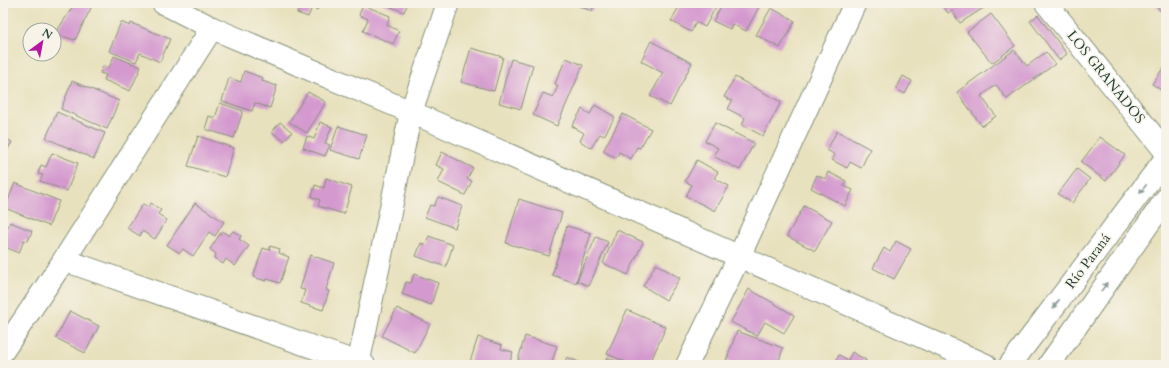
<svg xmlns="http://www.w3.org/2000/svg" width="1169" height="368" viewBox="0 0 1169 368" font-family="Cardo,serif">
<rect width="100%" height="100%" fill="#f7f3e8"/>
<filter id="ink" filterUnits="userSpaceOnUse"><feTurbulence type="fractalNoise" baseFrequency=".025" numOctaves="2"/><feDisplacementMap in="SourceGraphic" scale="8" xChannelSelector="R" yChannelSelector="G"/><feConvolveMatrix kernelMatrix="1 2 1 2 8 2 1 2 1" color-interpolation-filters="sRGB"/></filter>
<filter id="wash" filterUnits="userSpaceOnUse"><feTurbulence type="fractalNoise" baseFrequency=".012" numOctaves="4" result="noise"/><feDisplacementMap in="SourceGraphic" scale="16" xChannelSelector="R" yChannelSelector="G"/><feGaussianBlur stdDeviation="0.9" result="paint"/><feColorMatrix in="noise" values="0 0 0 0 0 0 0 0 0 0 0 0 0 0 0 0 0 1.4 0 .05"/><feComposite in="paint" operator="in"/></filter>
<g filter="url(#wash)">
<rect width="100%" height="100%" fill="#e8e1bd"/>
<g id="blocks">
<!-- building -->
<g fill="#d49acf">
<polygon points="75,3 91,3 93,4 75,40 55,34"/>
<polygon points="288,3 320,3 317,10 312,7 308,17 297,13 300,8"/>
<polygon points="381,3 408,3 404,12"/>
<polygon points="571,3 595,3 592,11"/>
<polygon points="681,3 718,3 705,27 696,22 691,32 671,21"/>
<polygon points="723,3 761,3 746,31 732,24 730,29 713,21"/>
<polygon points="941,3 983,3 985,7 960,23 952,11 948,13"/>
<polygon points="1155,3 1166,3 1166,7 1160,11"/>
<polygon points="363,5 390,16 387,25 399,31 393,44 363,31 368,19 359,15"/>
<polygon points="771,8 795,21 780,48 756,35"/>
<polygon points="991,14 1015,46 992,63 967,32"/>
<polygon points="1038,15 1067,54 1059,60 1030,21"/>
<polygon points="121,22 130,26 131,23 170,39 160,62 140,53 136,62 109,51"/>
<polygon points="651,41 692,63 670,106 650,96 663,73 641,61"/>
<polygon points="471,48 503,57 494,91 461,82"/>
<polygon points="1014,50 1027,66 1046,52 1055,64 1007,99 996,85 981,96 996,116 982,126 957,92"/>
<polygon points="114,56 141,67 130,91 104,80 106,75 100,73 103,66 109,68"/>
<polygon points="566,58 583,65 557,126 533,115 543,93 553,97 558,86 555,84"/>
<polygon points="511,59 533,65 521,109 499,103"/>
<polygon points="1166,64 1166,93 1152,84"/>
<polygon points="244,71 263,78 262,81 277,86 270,108 255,103 252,111 222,101 229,78 241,82"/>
<polygon points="903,76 912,81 905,94 896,89"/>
<polygon points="735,77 781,102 763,136 742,125 745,118 728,109 732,101 724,97"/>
<polygon points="72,81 119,101 107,129 61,109"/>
<polygon points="308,92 326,102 307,133 289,122"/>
<polygon points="220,103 243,111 234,138 205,129 209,116 215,118"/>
<polygon points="595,105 615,117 604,136 600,134 591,148 580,141 584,133 572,126 582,109 590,114"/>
<polygon points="57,112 105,133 94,159 46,138"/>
<polygon points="623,114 651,129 640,148 637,147 631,159 619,152 616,158 603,151"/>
<polygon points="280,122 292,132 284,141 272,132"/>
<polygon points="320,122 332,127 325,143 330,145 325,156 303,148 307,136 314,139"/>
<polygon points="715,123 754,143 740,170 713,156 718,148 705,141"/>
<polygon points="338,126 367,135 359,159 330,150"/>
<polygon points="837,131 870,149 861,168 850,162 847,168 832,160 835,155 827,150"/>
<polygon points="198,136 234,148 225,177 188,166"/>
<polygon points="3,137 12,142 3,157"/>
<polygon points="1100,137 1125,155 1106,181 1081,162"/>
<polygon points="442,152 473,168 467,179 472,181 465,195 438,182 444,169 436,165"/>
<polygon points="52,153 78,163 67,191 40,181 43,175 38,174 41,165 46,167"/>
<polygon points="697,160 718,172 714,178 729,186 715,211 686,196 692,185 685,181"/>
<polygon points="1077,169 1090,179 1072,203 1058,194"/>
<polygon points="828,172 846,181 844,186 853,190 845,206 811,188 817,175 825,179"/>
<polygon points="326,178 352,187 344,214 318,206 320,200 312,197 315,185 324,188"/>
<polygon points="15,183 59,201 49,226 5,208"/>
<polygon points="3,193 8,196 3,209"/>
<polygon points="438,197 462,206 455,228 425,217 430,205 434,206"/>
<polygon points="519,199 562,213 549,256 506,243"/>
<polygon points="151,203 161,210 158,214 167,220 155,239 142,231 140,236 127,228 143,204 148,207"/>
<polygon points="195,203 224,222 215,236 209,232 193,256 183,249 180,253 167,245"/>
<polygon points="804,206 832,221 815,251 787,236"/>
<polygon points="10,222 32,231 28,241 24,240 19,253 3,246 3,231 6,232"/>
<polygon points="567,226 591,233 576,283 552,275"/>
<polygon points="617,230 643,242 628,275 603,263"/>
<polygon points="222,231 229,236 233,231 241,236 239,239 249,246 235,266 226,259 223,264 214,258 216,254 210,249"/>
<polygon points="429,236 453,245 446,267 416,256 421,243 425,245"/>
<polygon points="596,237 608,242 589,286 577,281"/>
<polygon points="896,241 911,249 894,279 873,268 884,248 890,252"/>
<polygon points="270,246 280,249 279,253 289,257 280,283 267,279 266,281 253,277 263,248 269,250"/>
<polygon points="310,255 334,263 326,290 329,291 323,310 301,303 305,290 300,289"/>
<polygon points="656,264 680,278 666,300 643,286"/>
<polygon points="414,274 438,283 431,305 402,294 406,282 411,283"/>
<polygon points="749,289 794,315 794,316 784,333 765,322 757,336 731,322"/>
<polygon points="397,308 430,324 415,353 382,336"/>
<polygon points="627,310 666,327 649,365 633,365 607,354"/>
<polygon points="70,311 99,326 85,353 56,338"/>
<polygon points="737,331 783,348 778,364 772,361 771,365 736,365 726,361"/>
<polygon points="525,336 557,346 551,365 521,365 522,361 518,360"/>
<polygon points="478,337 502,345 501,349 513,352 509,365 469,365"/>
<polygon points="852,352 866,360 864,365 834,365 839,355 848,360"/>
<polygon points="567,357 586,365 564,365"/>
<polygon points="607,357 624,365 604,365"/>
</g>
</g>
</g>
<g filter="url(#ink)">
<use href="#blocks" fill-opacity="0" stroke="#848f78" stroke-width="1"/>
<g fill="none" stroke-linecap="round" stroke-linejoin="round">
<!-- minor casing -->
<g stroke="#848f78" stroke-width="24">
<g id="minor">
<polyline points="163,3 212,28 411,112 986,365"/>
<polyline points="1046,3 1166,152"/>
<polyline points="64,260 364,365"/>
<polyline points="3,351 64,260 212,28"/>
<polyline points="358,365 411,112 448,3"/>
<polyline points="687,365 739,257 855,3"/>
</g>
</g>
<!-- tertiary casing -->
<g stroke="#848f78" stroke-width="24">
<g id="tertiary">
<polyline points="1010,365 1166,158"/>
<polyline points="1049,365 1166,199"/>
</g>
</g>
<!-- minor -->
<use href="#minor" stroke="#fff" stroke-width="22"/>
<!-- tertiary -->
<use href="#tertiary" stroke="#fff" stroke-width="22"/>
</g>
<!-- one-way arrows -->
<defs><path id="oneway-solid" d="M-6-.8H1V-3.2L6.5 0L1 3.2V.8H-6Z"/></defs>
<g fill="#8f9e9a">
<use href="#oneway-solid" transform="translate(1143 189) rotate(127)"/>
<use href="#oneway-solid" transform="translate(1104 287) rotate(-55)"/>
<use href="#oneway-solid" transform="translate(1056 304) rotate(127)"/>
</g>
</g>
<g text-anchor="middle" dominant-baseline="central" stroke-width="3" stroke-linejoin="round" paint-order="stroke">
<!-- street labels -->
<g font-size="14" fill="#1f3d34" stroke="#f7f3e8">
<text transform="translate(1106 77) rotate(51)">LOS GRANADOS</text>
<text transform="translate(1088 261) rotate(-53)">Río Paraná</text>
</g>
</g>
<!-- margin -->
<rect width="1169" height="368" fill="none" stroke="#f7f3e8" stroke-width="16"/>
<!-- north arrow -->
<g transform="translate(42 42) rotate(32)"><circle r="19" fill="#f7f3e8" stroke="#a1aaa0"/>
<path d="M0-3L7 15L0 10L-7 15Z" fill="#b5179e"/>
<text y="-6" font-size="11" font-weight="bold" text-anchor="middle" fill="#1f3d34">N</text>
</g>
</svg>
